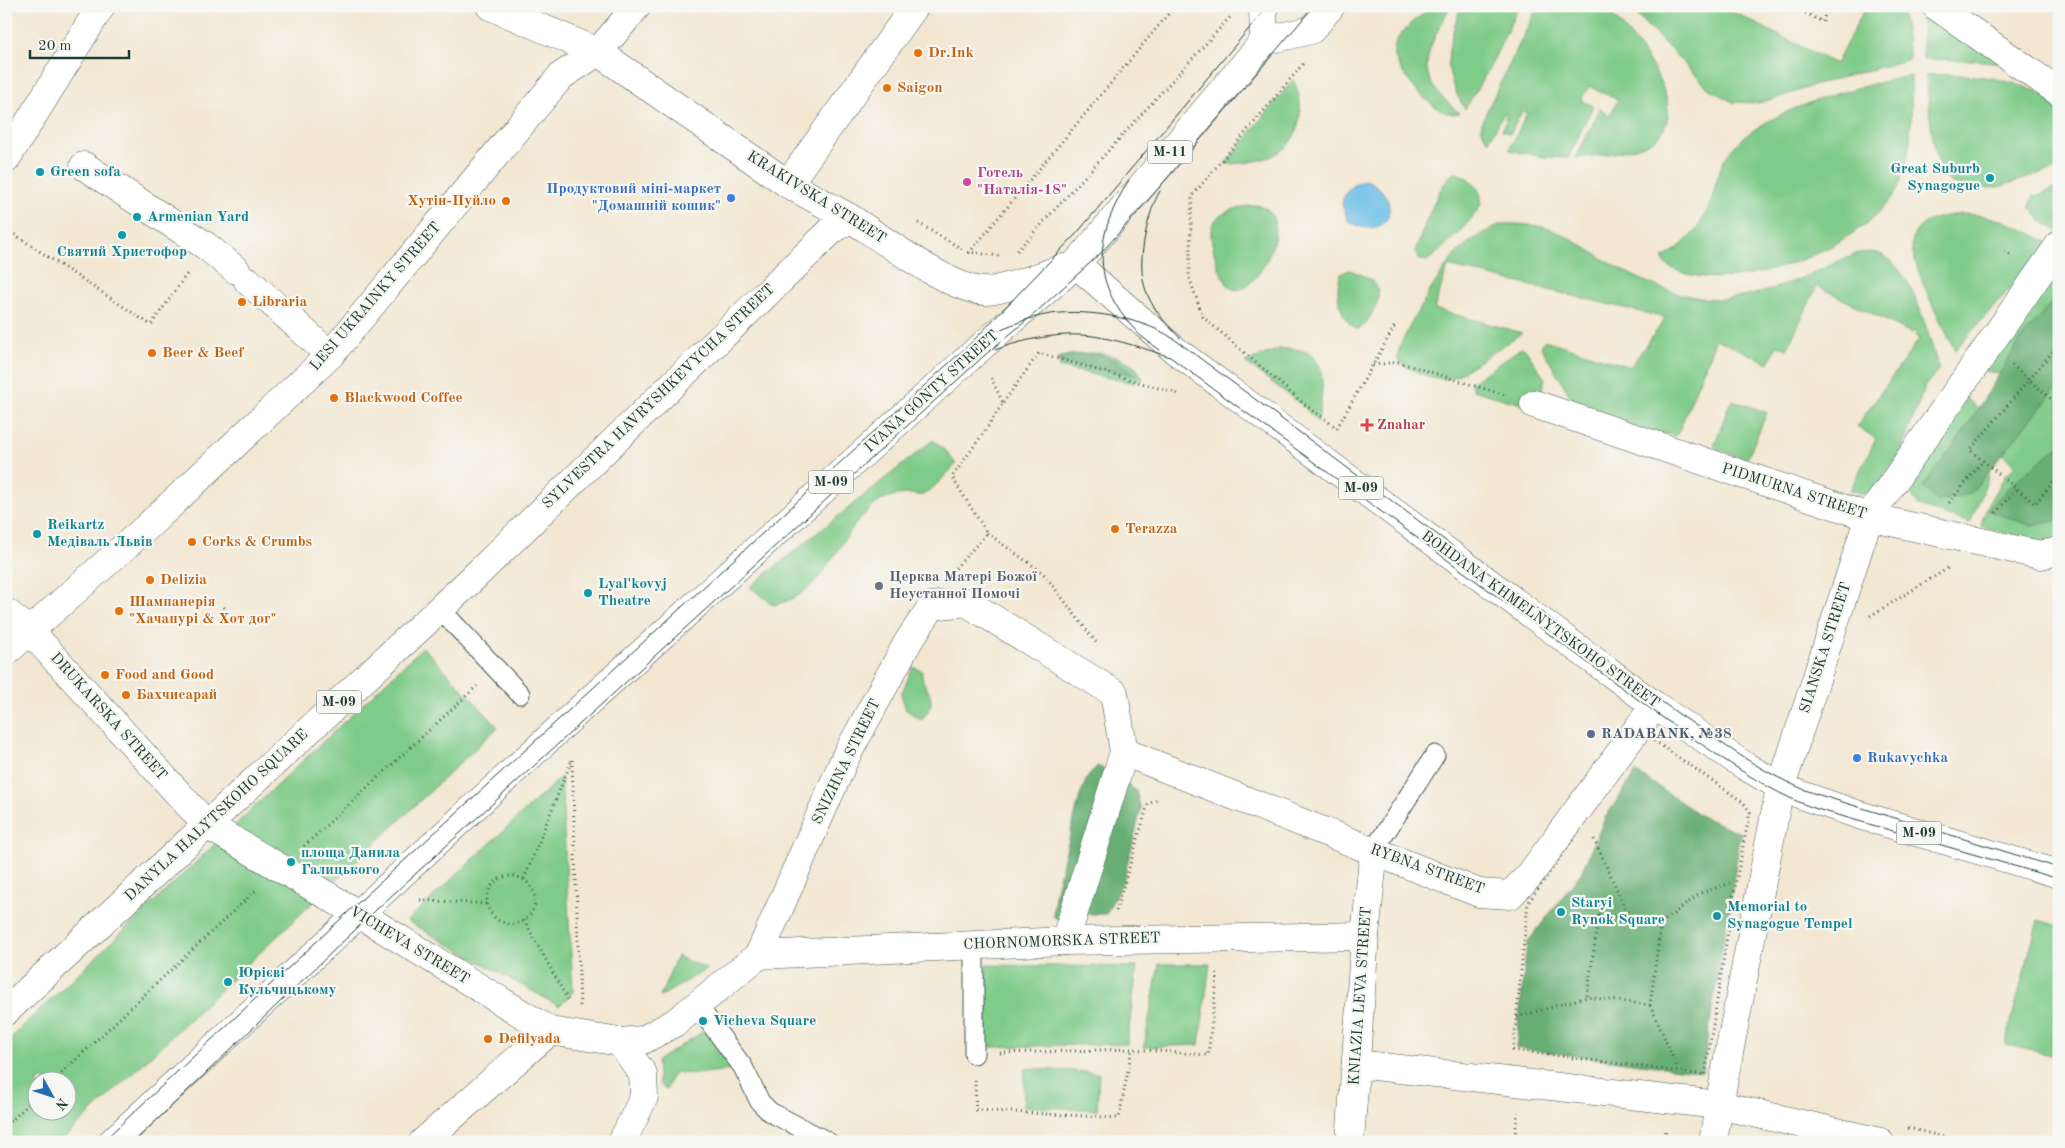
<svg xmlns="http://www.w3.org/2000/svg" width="2065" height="1148" viewBox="0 0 2065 1148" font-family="'Old Standard TT',serif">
<rect width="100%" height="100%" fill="#f6f6f2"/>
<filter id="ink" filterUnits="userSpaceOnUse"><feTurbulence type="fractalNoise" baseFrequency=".02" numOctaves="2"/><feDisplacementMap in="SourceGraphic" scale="10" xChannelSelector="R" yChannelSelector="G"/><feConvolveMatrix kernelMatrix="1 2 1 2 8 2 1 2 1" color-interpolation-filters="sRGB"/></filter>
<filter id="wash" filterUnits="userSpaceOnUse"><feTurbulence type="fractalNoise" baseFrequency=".0096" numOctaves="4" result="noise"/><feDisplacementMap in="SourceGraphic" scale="20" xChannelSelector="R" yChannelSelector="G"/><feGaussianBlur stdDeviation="1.12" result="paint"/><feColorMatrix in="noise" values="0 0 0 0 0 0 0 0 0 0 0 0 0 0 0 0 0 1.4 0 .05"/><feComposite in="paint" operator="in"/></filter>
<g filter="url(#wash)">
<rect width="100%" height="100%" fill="#f3e7d2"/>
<!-- green -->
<g fill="#7fcb89" stroke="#4f845e" fill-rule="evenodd">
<path d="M 1433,6 L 1450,6 C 1440,28 1417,61 1432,84 C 1438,95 1450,104 1459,113 C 1437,122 1391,67 1394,48 C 1396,33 1422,15 1433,6 Z"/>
<path d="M 1461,6 L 1519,6 L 1489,69 L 1465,109 C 1440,68 1447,49 1461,6 Z"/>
<path d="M 1538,6 L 1604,6 C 1627,31 1694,103 1657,137 C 1643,151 1596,156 1576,158 L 1600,109 L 1610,115 L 1618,100 L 1589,86 L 1581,100 L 1593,106 L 1568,158 L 1544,157 L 1509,150 L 1527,113 L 1524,112 L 1527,107 L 1525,106 L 1510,134 L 1502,130 L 1507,120 L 1504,119 L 1507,114 L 1504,113 L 1489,141 C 1483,135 1481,130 1482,121 Z"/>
<polygon points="1628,6 1721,6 1836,64 1866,6 1901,6 1910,59 1825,82 1773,99 1758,103 1733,102 1708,88"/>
<polygon points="1922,6 1932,6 2002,63 1973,60 1923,59"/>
<path d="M 1926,75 C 1977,73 2013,78 2059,102 L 2059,168 L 1998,187 L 1975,189 L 1965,188 L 1950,182 L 1942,174 L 1933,142 Z"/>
<path d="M 1911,76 C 1911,112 1914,156 1897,189 C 1867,247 1721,306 1664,263 L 1663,258 C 1685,245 1701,228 1710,204 C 1715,190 1717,174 1724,161 C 1750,111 1859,86 1911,76 Z"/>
<path d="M 1293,80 C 1299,92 1301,101 1300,114 C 1297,157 1260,163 1225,164 Z"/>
<path d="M 1455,173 C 1468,175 1486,191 1480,206 C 1475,218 1438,255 1426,261 L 1418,259 L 1415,252 C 1421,236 1440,178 1455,173 Z"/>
<polygon points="2059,187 2059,232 2058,232 2041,220 2030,207 2033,197"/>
<path d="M 1256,205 C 1300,211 1257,298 1233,289 C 1221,284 1207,237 1212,226 C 1219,210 1241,207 1256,205 Z"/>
<path d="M 1965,214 C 1997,215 2023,228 2050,244 L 1955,350 C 1944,329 1911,265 1912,243 C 1912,238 1915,233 1918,229 C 1928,217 1950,215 1965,214 Z"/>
<path d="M 1501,224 C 1515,224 1529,224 1543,227 C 1566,233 1589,251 1610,263 C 1645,284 1691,304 1733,298 C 1775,293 1815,272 1854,254 C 1862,253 1869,251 1877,253 C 1912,263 1929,339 1939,369 L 1925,386 L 1887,489 L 1876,498 L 1850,490 L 1876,439 L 1857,426 L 1920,338 L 1915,336 L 1916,332 L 1912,331 L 1911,333 L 1817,286 L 1787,349 L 1777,345 L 1769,363 L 1716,339 L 1678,433 L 1675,436 L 1581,414 L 1541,347 L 1544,341 L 1548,341 L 1630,367 L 1666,318 L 1448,266 L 1434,309 L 1522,333 L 1458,375 C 1453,377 1448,380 1442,379 C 1430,378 1403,368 1397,358 C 1400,336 1443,267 1459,251 C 1471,239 1486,232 1501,224 Z"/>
<path d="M 2059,263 L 2059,549 L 1981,526 C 1986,502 2000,483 2015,465 L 1995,448 L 1988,478 L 1970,523 L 1919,506 L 1913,498 L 1912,494 L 1941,401 L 1962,394 L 1981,412 L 2001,374 L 1975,369 Z"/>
<path d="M 1349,270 C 1376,279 1387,288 1371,315 C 1367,322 1365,327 1357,329 C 1340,322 1334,289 1341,274 Z"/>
<polygon points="1521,348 1525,349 1545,379 1537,404 1531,407 1473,390 1471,383"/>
<path d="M 1279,349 C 1333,345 1323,384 1318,422 L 1302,405 L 1245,362 Z"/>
<path d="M 1101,353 C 1119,358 1134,360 1143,379 L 1133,383 L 1058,367 C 1066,352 1086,354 1101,353 Z"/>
<polygon points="1733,400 1767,413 1747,459 1717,449 1714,446 1729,405"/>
<path d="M 933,440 L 948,453 L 956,464 C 950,471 931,492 922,495 C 919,496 914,494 910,494 C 895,494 884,497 872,507 C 834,539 828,593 774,605 L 750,587 Z"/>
<path d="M 423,647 L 498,727 L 60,1142 L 6,1142 L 6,1042 ZM 38,1080 L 68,1080 L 68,1110 L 38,1110 Z"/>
<path d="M 913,667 L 922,671 C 920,685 932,690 931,702 C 931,707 925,715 922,720 L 906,710 L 901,694 Z"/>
<polygon points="561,777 573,992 559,1006 407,921"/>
<polygon points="2038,920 2059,926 2059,1057 2005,1044"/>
<polygon points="677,956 707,969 660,997"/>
<polygon points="1159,964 1210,964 1199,1045 1144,1047"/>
<polygon points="986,965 1137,967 1127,1044 986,1047"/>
<polygon points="707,1029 734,1070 693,1074 674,1072 666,1090 659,1084 657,1061"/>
<polygon points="1025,1068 1099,1073 1097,1110 1023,1106"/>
</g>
<!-- forest -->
<g fill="#67af75" stroke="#437654">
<polygon points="2059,294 2059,385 1970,494 1937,501 1923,487 1967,427 2020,340"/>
<polygon points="1092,353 1113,359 1136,375 1058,362 1058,358 1069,355"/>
<polygon points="2059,446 2059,520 2032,526 1987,510 2013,483"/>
<polygon points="1097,766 1112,773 1136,791 1141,809 1123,881 1106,914 1082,914 1063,922 1053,916 1055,894 1080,796 1087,778"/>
<polygon points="1636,772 1703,817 1741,833 1702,1072 1516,1048 1527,943 1581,873 1605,818"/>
</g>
<!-- water -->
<path fill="#6bbee7" stroke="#457e8e" d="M 1366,180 C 1406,197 1390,246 1348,221 L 1342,204 C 1345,191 1352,183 1366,180 Z"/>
</g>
<g filter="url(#ink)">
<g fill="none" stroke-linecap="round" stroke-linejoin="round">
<!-- service casing -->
<g stroke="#3f564c" stroke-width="21">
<g id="service">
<polyline points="440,609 520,694"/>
<polyline points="1374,850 1435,755"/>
<polyline points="974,945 974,1054"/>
<polyline points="697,1005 743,1067 760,1102 770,1112 828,1142"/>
</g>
</g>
<!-- pedestrian casing -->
<g stroke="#3f564c" stroke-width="29">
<g id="pedestrian">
<polyline points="490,6 598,52 788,184 850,218"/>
<polyline points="6,159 101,6"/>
<polyline points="84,166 206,246 236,270"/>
<polyline points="788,184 915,6"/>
<polyline points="248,281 330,355"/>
<polyline points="6,612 30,631 207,825"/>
<polyline points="6,652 148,526 330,355 561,76 598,52 637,6"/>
</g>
</g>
<!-- minor casing -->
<g stroke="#3f564c" stroke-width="29">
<g id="minor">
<polyline points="1936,6 2059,92"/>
<polyline points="1534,404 1869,517 2040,555 2059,551"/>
<polyline points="1124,752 1479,893 1510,895 1529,876 1644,720 1654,705"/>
<polyline points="207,825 367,919 550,1031 620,1042 643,1040 676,1022 759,955 845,758 908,642 932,606 966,602 1114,693 1124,752 1065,941"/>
<polyline points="759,955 1065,941 1365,936"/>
<polyline points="620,1042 643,1074 644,1097 622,1142"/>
<polyline points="1356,1064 1719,1105 1880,1142"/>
<polyline points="423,1142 550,1031"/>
<polyline points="1350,1142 1365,936 1374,850"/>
<polyline points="1713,1142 1719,1105 1779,793 1869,517 2059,245"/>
</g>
</g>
<!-- primary casing -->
<g stroke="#3f564c" stroke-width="29">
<g id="primary">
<polyline points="1263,6 1264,41"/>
<polyline points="1076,264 1176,351 1654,705 1745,766 1781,787 1804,796 1859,815 2059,874"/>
<path d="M 6,1011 L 471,580 L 832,230 L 850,218 C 880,237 953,292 986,291 C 1006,290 1043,275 1063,268"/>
<polyline points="112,1142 588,702 973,354 1076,264 1264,41 1311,30 1331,6"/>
</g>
</g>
<!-- path -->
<g stroke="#3f564c" stroke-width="3" stroke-dasharray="1 4" stroke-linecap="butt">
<polyline points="1792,6 1823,22 1827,6"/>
<polyline points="313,10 315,6"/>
<polyline points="1303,64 1192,196 1189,277 1203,317 1304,404 1337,428 1338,432"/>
<polyline points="918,223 962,249"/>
<polyline points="6,229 151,325 189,271"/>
<polyline points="1017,251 1232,15"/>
<polyline points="2005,251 2013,257"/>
<polyline points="968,252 999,256"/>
<polyline points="969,253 1175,6"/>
<polyline points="2059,344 1970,450 2035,504 2059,475"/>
<polyline points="1373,365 1398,362 1505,395"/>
<polyline points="2012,365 2059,406"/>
<polyline points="1003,403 1039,353 1179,394"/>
<polyline points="1337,428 1396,324"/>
<polyline points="1949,503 1983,461"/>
<polyline points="1996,513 2016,489"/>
<polyline points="987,533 1043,573 1098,645"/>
<polyline points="952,572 987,533 952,477 987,428 1003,403 991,378"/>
<polyline points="224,607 235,619"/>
<polyline points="1870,616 1950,567"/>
<polygon points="1646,735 1743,802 1750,812 1736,881 1705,1075 1513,1050 1528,903"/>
<polyline points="572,760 580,1006"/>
<polyline points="1594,839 1630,919"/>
<polyline points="304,846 477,686"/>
<circle cx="511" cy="900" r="24"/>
<polyline points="524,879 571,762"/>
<polyline points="420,900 487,904"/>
<polyline points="1116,911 1148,804 1160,799"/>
<polygon points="1599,915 1661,923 1650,1005 1587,997"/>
<polyline points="524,920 569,1002"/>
<polyline points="1661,923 1701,893 1730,883"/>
<polyline points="1650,1005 1678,1069"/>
<polyline points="1517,1017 1587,997"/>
<polyline points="1000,1053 1132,1049 1208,1055 1218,969"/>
<polyline points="54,1080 256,890"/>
<polyline points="975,1080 976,1110 1119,1118 1132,1049"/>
<polyline points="6,1125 38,1096"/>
<polyline points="1908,1128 1964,1142"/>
<polyline points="1514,1142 1518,1112"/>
<polyline points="1664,1142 1666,1129"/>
</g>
<!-- service -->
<use href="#service" stroke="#fff" stroke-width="19"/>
<!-- pedestrian -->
<use href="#pedestrian" stroke="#fff" stroke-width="28"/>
<!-- minor -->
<use href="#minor" stroke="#fff" stroke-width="28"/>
<!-- primary -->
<use href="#primary" stroke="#fff" stroke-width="28"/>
<!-- tram -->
<g stroke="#1f3d34" stroke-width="1">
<path d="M 1129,180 C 1095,235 1089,281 1136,331 C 1142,338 1152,344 1160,350"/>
<path d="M 1160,191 C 1153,203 1149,218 1146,231 C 1135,281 1145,303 1180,338"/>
<path d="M 980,339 C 999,329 1024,319 1045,315 C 1080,308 1130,316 1162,332 C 1174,338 1186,348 1197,356 L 1673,710 C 1718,740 1762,774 1813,793 L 2059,868"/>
<path d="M 995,350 C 1024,339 1061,332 1093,336 C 1119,340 1146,349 1170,357 L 1666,720 C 1711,750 1766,792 1817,809 L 2059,879"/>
<polyline points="102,1142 361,900 971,343 1077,233 1268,6"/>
<polyline points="134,1142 377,909 986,354 1033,315 1101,253 1171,174 1314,6"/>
</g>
</g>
</g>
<!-- markers -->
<g fill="#e8710a" stroke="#f6f6f2" stroke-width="2">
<circle cx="918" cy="53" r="5"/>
<circle cx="887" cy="88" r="5"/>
<circle cx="506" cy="201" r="5"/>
<circle cx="242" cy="302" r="5"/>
<circle cx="152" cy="353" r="5"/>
<circle cx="334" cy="398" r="5"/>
<circle cx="1115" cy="529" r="5"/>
<circle cx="192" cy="542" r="5"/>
<circle cx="150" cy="580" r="5"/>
<circle cx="119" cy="611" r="5"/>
<circle cx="105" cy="675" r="5"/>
<circle cx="126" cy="695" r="5"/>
<circle cx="488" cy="1039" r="5"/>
</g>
<g fill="#0f9aa8" stroke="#f6f6f2" stroke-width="2">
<circle cx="40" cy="172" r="5"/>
<circle cx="1990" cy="178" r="5"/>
<circle cx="137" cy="217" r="5"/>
<circle cx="122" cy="235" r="5"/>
<circle cx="37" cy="534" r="5"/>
<circle cx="588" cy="593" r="5"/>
<circle cx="291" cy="862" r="5"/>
<circle cx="1561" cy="912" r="5"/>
<circle cx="1717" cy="916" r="5"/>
<circle cx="228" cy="982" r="5"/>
<circle cx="703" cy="1021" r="5"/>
</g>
<circle fill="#d1479c" stroke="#f6f6f2" stroke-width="2" cx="967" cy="182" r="5"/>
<g fill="#3f7fe0" stroke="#f6f6f2" stroke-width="2">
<circle cx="731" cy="198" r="5"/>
<circle cx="1857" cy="758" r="5"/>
</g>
<path fill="#e0444e" stroke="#f6f6f2" stroke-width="2" d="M1364.5 417.5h5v5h5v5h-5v5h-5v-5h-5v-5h5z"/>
<circle fill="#6b7280" stroke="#f6f6f2" stroke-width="2" cx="879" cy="586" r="5"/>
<circle fill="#5c6f8a" stroke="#f6f6f2" stroke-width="2" cx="1591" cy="734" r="5"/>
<g text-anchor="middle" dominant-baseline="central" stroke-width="4.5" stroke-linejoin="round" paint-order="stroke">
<!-- shield labels -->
<g fill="#f6f6f2" stroke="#60746d" stroke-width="1">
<rect x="1147.5" y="140.5" width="45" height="23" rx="4"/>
<rect x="808.5" y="470.5" width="45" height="23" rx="4"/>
<rect x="1338.5" y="476.5" width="45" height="23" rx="4"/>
<rect x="316.5" y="690.5" width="45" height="23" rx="4"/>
<rect x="1896.5" y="821.5" width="45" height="23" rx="4"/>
</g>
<g font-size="14" font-weight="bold" fill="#1f3d34">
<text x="1170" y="152">М-11</text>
<text x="831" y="482">М-09</text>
<text x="1361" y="488">М-09</text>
<text x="339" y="702">М-09</text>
<text x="1919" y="833">М-09</text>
</g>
<!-- food labels -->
<g font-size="15" font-weight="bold" fill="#c56008" stroke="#f6f6f2" text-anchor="start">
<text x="928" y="53">Dr.Ink</text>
<text x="897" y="88">Saigon</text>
<text x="496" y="201" text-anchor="end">Хутін-Пуйло</text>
<text x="252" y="302">Libraria</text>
<text x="162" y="353">Beer &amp; Beef</text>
<text x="344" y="398">Blackwood Coffee</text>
<text x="1125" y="529">Terazza</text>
<text x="202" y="542">Corks &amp; Crumbs</text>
<text x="160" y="580">Delizia</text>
<text x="129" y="602">Шампанерія<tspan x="129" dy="17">"Хачапурі &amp; Хот дог"</tspan></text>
<text x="115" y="675">Food and Good</text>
<text x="136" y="695">Бахчисарай</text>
<text x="498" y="1039">Defilyada</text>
</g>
<!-- culture labels -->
<g font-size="15" font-weight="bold" fill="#0d838f" stroke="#f6f6f2" text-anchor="start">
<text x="1980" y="169" text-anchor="end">Great Suburb<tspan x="1980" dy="17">Synagogue</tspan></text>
<text x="50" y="172">Green sofa</text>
<text x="147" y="217">Armenian Yard</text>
<text x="122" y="252" text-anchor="middle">Святий Христофор</text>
<text x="47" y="525">Reikartz<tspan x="47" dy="17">Медіваль Львів</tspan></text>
<text x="598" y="584">Lyal'kovyj<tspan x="598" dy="17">Theatre</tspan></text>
<text x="301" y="853">площа Данила<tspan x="301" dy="17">Галицького</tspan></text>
<text x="1571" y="903">Staryi<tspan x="1571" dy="17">Rynok Square</tspan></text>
<text x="1727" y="907">Memorial to<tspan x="1727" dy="17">Synagogue Tempel</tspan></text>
<text x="238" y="973">Юрієві<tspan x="238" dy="17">Кульчицькому</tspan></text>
<text x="713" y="1021">Vicheva Square</text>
</g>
<!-- hotel labels -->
<g font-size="15" font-weight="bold" fill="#b23c85" stroke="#f6f6f2" text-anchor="start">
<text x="977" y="173">Готель<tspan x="977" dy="17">"Наталія-18"</tspan></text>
</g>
<!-- shop labels -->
<g font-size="15" font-weight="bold" fill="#366cbe" stroke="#f6f6f2" text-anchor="end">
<text x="721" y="189">Продуктовий міні-маркет<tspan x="721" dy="17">"Домашній кошик"</tspan></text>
<text x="1867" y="758" text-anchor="start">Rukavychka</text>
</g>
<!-- street labels -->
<g font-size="15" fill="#1f3d34" stroke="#f6f6f2">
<text transform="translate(816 198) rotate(32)">KRAKIVSKA STREET</text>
<text transform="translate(376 297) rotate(-49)">LESI UKRAINKY STREET</text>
<text transform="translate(932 392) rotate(-42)">IVANA GONTY STREET</text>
<text transform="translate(659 397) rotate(-44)">SYLVESTRA HAVRYSHKEVYCHA STREET</text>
<text transform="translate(1794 492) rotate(18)">PIDMURNA STREET</text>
<text transform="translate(1540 620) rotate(36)">BOHDANA KHMELNYTSKOHO STREET</text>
<text transform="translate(1826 648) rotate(-72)">SIANSKA STREET</text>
<text transform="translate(108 717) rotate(48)">DRUKARSKA STREET</text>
<text transform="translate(847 762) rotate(-64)">SNIZHNA STREET</text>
<text transform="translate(217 816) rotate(-43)">DANYLA HALYTSKOHO SQUARE</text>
<text transform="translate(1427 870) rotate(20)">RYBNA STREET</text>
<text transform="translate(1062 942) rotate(-2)">CHORNOMORSKA STREET</text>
<text transform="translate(409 946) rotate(31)">VICHEVA STREET</text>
<text transform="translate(1361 996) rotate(-86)">KNIAZIA LEVA STREET</text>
</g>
<!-- health labels -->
<g font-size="15" font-weight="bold" fill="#be3a42" stroke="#f6f6f2" text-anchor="start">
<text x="1377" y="425">Znahar</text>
</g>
<!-- worship labels -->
<g font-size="15" font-weight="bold" fill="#5b616d" stroke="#f6f6f2" text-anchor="start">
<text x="889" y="577">Церква Матері Божої<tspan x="889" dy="17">Неустанної Помочі</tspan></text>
</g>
<!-- service labels -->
<g font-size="15" font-weight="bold" fill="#4e5e75" stroke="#f6f6f2" text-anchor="start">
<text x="1601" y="734">RADABANK, №38</text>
</g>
</g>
<!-- margin -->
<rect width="2065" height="1148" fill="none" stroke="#f6f6f2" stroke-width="25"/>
<!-- north arrow -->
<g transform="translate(52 1096) rotate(130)"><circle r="24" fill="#f6f6f2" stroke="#a0aca6"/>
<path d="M0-4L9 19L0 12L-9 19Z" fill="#1f6fb2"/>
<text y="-8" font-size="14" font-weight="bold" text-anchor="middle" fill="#1f3d34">N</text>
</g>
<!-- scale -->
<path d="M30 50v8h99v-8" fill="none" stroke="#1f3d34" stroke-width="2.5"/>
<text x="38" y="50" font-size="15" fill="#1f3d34" stroke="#f6f6f2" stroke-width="4" paint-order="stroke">20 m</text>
</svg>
